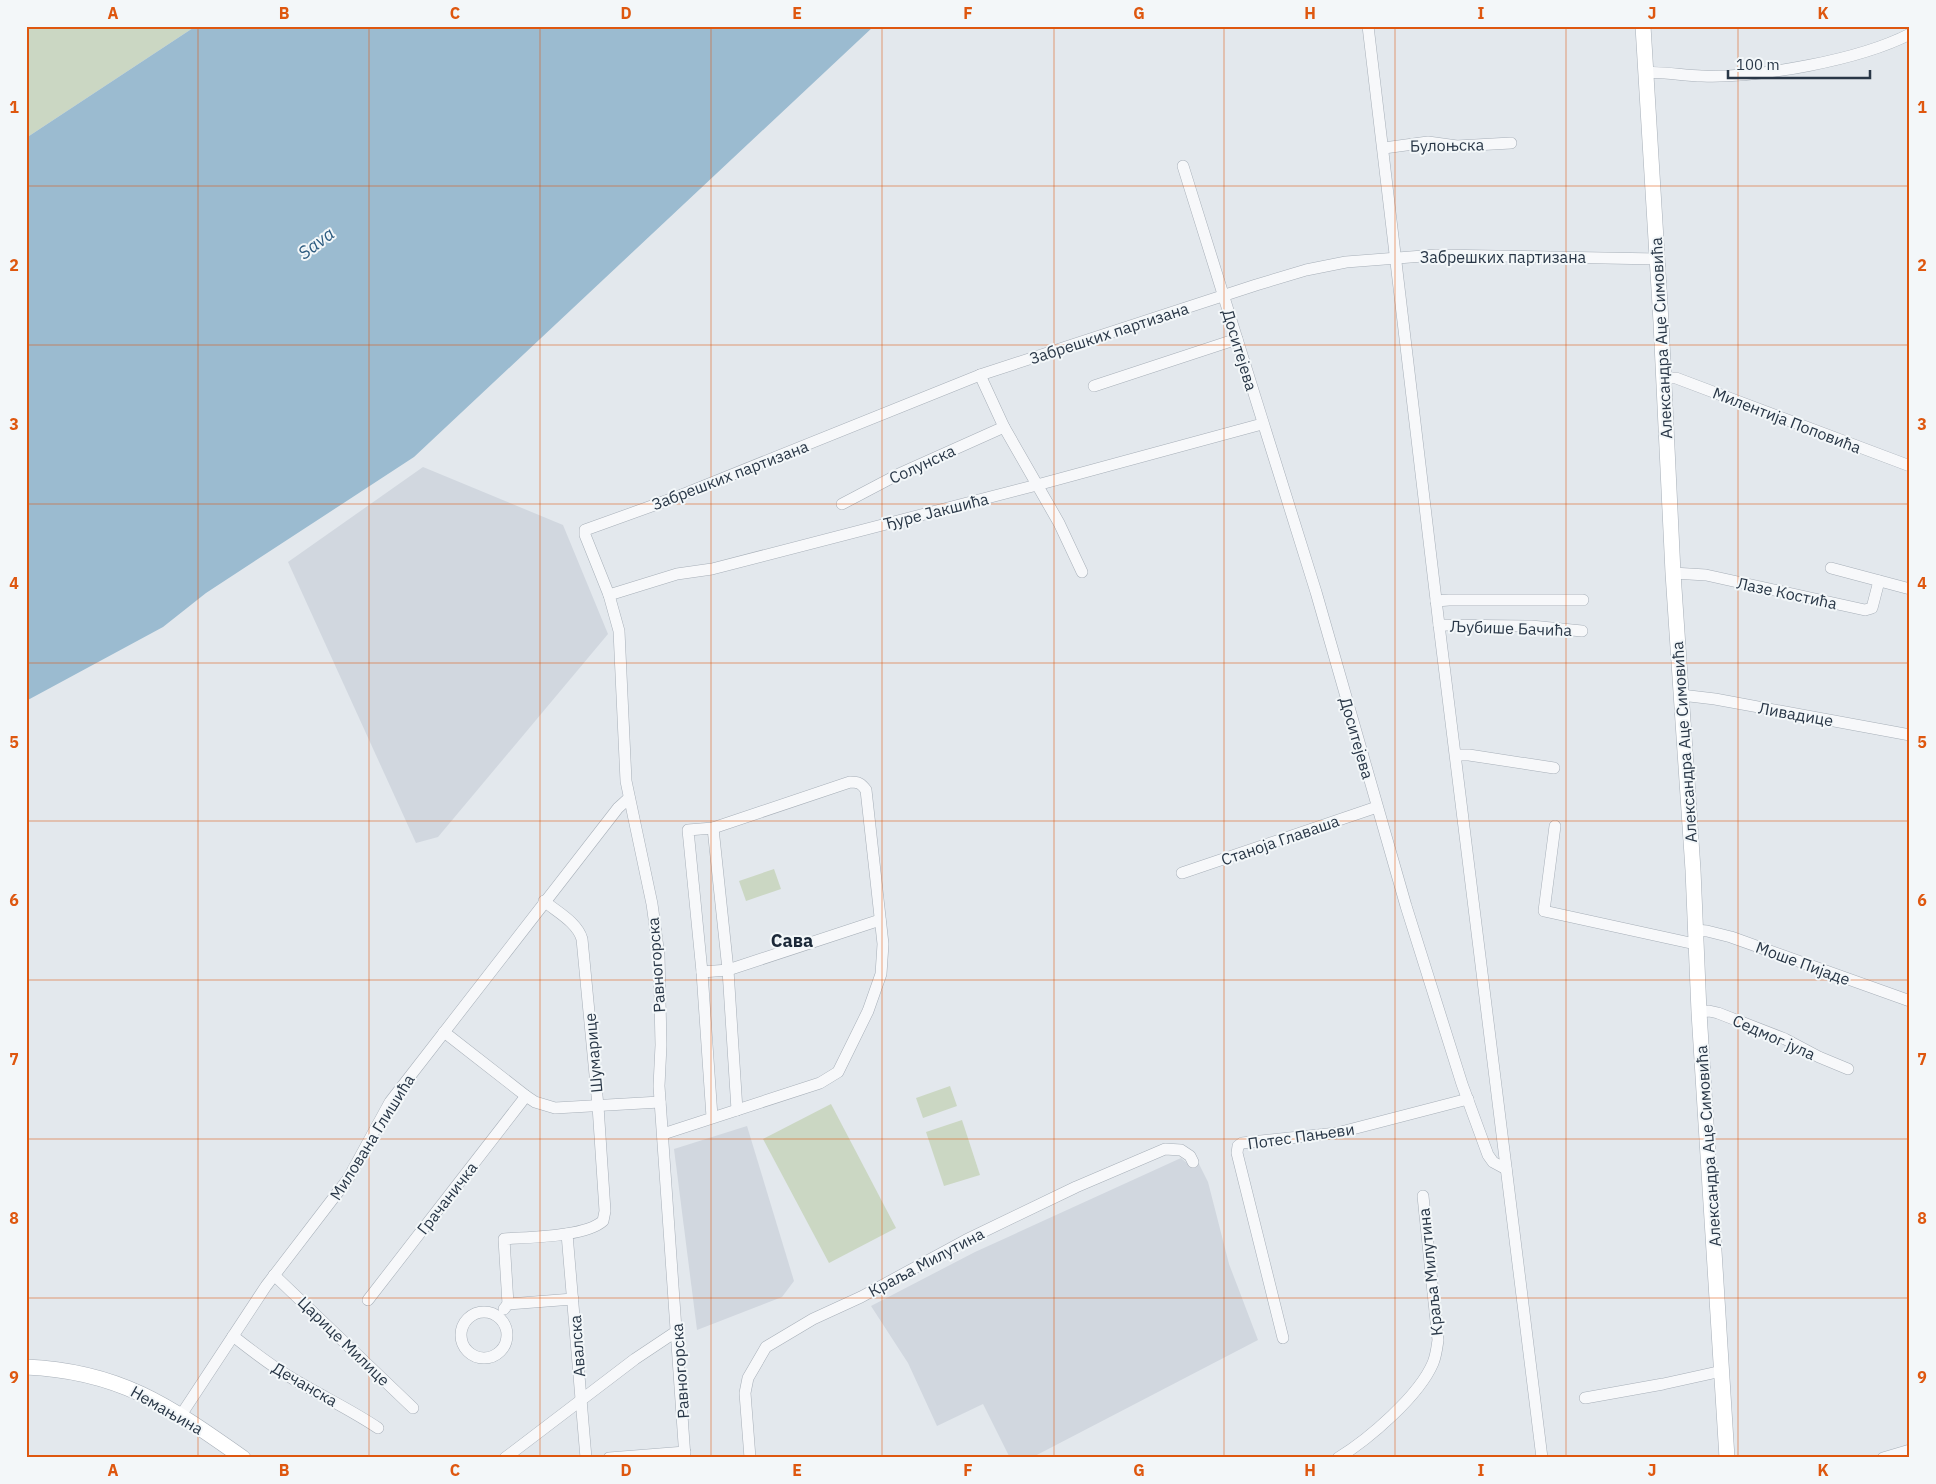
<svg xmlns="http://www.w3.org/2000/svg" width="1936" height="1484" viewBox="0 0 1936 1484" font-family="'IBM Plex Sans',sans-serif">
<rect width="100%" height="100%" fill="#e3e8ed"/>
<!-- built -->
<g fill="#d1d7df">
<polygon points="423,467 563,525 608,634 438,837 416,843 288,562"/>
<polygon points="747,1126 794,1281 782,1297 697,1330 674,1149"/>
<polygon points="1181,1158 1188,1164 1197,1160 1208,1182 1229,1264 1258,1340 1031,1458 1010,1458 983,1404 937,1426 908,1363 871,1306 975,1252"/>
</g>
<!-- green -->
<g fill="#cbd7c3">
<polygon points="26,26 196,26 26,138"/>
<polygon points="774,869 781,889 746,901 739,881"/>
<polygon points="950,1086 957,1106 923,1118 916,1098"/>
<polygon points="831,1104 896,1228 829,1263 763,1139"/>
<polygon points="962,1120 980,1175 944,1186 926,1132"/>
</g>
<!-- water -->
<polygon fill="#9bbbd0" points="196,26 874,26 414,457 206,593 163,627 26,701 26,138"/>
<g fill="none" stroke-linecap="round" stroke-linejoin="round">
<!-- street casing -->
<g stroke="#a7afb8" stroke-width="12">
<g id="street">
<polyline points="1368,26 1439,625 1542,1458"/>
<path d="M 1645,73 C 1664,71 1683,76 1702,76 C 1760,78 1859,60 1910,34"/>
<polyline points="1384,148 1428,142 1457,146 1511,143"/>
<polyline points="1183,166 1316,592 1406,906 1462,1084 1488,1155 1493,1162 1506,1169"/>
<polyline points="980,375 1004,427 1059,523 1082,572"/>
<polyline points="1664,378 1676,378 1910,466"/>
<polyline points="1094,386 1237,339"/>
<polyline points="842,504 899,474 1004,427"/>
<polyline points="1831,568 1910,589"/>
<polyline points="1673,573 1706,575 1865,610 1872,608 1879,581"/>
<polyline points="609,595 677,574 712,569 1037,485 1262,424"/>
<polyline points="1436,601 1449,600 1583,600"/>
<polyline points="1439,625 1531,626 1582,631"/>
<polyline points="1681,695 1715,699 1910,735"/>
<polyline points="1456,755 1469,755 1554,768"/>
<polyline points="1555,826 1544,911 1695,944"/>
<polyline points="713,828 728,970 737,1110"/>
<polyline points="1182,873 1377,807"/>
<polyline points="1695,930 1707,931 1731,937 1910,1001"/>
<polyline points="702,972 728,970 880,920"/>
<polyline points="1699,1012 1709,1011 1718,1013 1785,1039 1819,1057 1848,1069"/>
<polyline points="444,1032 526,1096"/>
<path d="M 663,1134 L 820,1083 L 838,1072 L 868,1011 L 881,974 L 883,944 L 866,790 C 861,783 858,782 850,782 L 713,828 L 688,830 L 702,972 L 712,1117"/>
<polyline points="567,1234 586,1458"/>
<polyline points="274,1275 413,1408"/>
<polyline points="368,1300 526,1096 535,1102 555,1108 660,1102"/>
<path d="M 508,1304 L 504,1239 C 529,1237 585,1237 603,1221 L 605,1211 L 598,1106 L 582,939 C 577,922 557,912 544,901"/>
<polyline points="504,1309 508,1304 573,1299"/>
<circle cx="484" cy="1335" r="23"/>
<path d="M 233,1336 C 252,1351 270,1365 290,1377 C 319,1395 350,1409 378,1428"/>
<polyline points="1283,1338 1237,1153 1238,1146 1242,1143 1337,1133 1468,1099"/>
<polyline points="1585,1398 1663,1384 1722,1371"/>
<polyline points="181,1415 266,1286 348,1179 390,1102 618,808 629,798"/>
<polyline points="505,1458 635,1359 677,1331"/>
<polyline points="609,1458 685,1452"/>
<polyline points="685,1458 659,1086 661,1045 659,955 652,904 626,781 619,631 609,595 585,535 585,530 674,498 980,375 1256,285 1306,270 1346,262 1436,255 1658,259"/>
<polyline points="750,1458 745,1393 748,1378 766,1347 813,1319 861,1297 966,1240 1076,1187 1165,1149 1181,1150 1190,1156 1193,1162"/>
<path d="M 1338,1458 C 1369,1439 1419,1396 1433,1363 C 1436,1356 1437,1347 1438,1340 L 1423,1196"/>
<polyline points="1883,1458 1910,1450"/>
</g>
</g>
<!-- secondary casing -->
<g stroke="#a7afb8" stroke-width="16">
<g id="secondary">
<polyline points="1643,26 1661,322 1673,573 1693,870 1699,1012 1727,1458"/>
<path d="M 26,1367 C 120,1371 169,1406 243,1458"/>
</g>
</g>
<!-- street -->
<use href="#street" stroke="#f7f8fa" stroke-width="11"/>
<!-- secondary -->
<use href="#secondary" stroke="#fff" stroke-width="15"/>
</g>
<!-- grid -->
<path fill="none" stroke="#de570f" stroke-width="1" stroke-opacity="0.55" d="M 198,26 L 198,1458M 369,26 L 369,1458M 540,26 L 540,1458M 711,26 L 711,1458M 882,26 L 882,1458M 1054,26 L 1054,1458M 1224,26 L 1224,1458M 1395,26 L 1395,1458M 1566,26 L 1566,1458M 1738,26 L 1738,1458M 26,186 L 1910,186M 26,345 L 1910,345M 26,504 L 1910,504M 26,663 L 1910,663M 26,821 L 1910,821M 26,980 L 1910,980M 26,1139 L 1910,1139M 26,1298 L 1910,1298"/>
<g text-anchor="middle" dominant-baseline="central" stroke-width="4" stroke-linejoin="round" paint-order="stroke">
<!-- street labels -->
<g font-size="16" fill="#293747" stroke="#f3f7f9">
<text transform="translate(1447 145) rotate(-1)">Булоњска</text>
<text x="1503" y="257">Забрешких партизана</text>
<text transform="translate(1109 333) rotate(-18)">Забрешких партизана</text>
<text transform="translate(1661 338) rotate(-93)">Александра Аце Симовића</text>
<text transform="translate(1240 350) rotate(73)">Доситејева</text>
<text transform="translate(1787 420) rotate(21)">Милентија Поповића</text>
<text transform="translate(922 464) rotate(-25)">Солунска</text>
<text transform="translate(730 475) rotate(-21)">Забрешких партизана</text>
<text transform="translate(936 511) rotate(-14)">Ђуре Јакшића</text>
<text transform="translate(1787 593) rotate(12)">Лазе Костића</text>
<text transform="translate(1511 628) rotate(2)">Љубише Бачића</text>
<text transform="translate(1796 714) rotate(10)">Ливадице</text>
<text transform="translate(1357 738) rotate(74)">Доситејева</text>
<text transform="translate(1684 742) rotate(-94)">Александра Аце Симовића</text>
<text transform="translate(1280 840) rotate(-19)">Станоја Главаша</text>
<text transform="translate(1803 963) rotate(20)">Моше Пијаде</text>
<text transform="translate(656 965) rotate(-94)">Равногорска</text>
<text transform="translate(1774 1037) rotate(24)">Седмог јула</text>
<text transform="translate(593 1053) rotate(-95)">Шумарице</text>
<text transform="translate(1301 1136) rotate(-8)">Потес Пањеви</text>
<text transform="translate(372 1137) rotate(-58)">Милована Глишића</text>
<text transform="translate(1708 1146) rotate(-94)">Александра Аце Симовића</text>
<text transform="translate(447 1198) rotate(-52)">Грачаничка</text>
<text transform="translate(926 1262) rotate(-28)">Краља Милутина</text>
<text transform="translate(1430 1272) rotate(-96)">Краља Милутина</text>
<text transform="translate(344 1341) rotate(44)">Царице Милице</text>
<text transform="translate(577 1346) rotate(-94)">Авалска</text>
<text transform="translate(680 1371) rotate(-94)">Равногорска</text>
<text transform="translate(305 1384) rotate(30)">Дечанска</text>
<text transform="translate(167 1410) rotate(30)">Немањина</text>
</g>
<!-- water labels -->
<g font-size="18" font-style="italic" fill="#2e5c80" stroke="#f3f7f9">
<text transform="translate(316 243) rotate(-37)">Sava</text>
</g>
<!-- neighbourhood labels -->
<g font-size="18" font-weight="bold" fill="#1b2838" stroke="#f3f7f9">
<text x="792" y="940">Сава</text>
</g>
</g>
<!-- border -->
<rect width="1936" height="1484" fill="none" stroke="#f3f7f9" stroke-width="55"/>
<!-- scale -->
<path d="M1728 70v8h142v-8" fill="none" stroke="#293747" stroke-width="2.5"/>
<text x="1736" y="70" font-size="15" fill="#293747" stroke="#f3f7f9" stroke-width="4" paint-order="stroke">100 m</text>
<rect x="28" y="28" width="1880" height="1428" fill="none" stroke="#de570f" stroke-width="2"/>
<g font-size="16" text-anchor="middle" font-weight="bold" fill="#de570f">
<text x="113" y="19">A</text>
<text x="284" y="19">B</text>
<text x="455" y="19">C</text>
<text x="626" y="19">D</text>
<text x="797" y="19">E</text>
<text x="968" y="19">F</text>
<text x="1139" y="19">G</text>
<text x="1310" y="19">H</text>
<text x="1481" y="19">I</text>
<text x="1652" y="19">J</text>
<text x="1823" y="19">K</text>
<text x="14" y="113">1</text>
<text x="1922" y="113">1</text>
<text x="14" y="271">2</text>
<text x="1922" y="271">2</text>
<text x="14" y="430">3</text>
<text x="1922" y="430">3</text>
<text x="14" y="589">4</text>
<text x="1922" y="589">4</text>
<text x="14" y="748">5</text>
<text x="1922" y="748">5</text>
<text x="14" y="906">6</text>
<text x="1922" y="906">6</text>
<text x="14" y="1065">7</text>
<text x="1922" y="1065">7</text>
<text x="14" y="1224">8</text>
<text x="1922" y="1224">8</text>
<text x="14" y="1383">9</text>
<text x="1922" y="1383">9</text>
<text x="113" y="1476">A</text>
<text x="284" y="1476">B</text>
<text x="455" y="1476">C</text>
<text x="626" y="1476">D</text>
<text x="797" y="1476">E</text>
<text x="968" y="1476">F</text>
<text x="1139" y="1476">G</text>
<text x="1310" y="1476">H</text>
<text x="1481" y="1476">I</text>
<text x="1652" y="1476">J</text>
<text x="1823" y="1476">K</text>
</g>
</svg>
